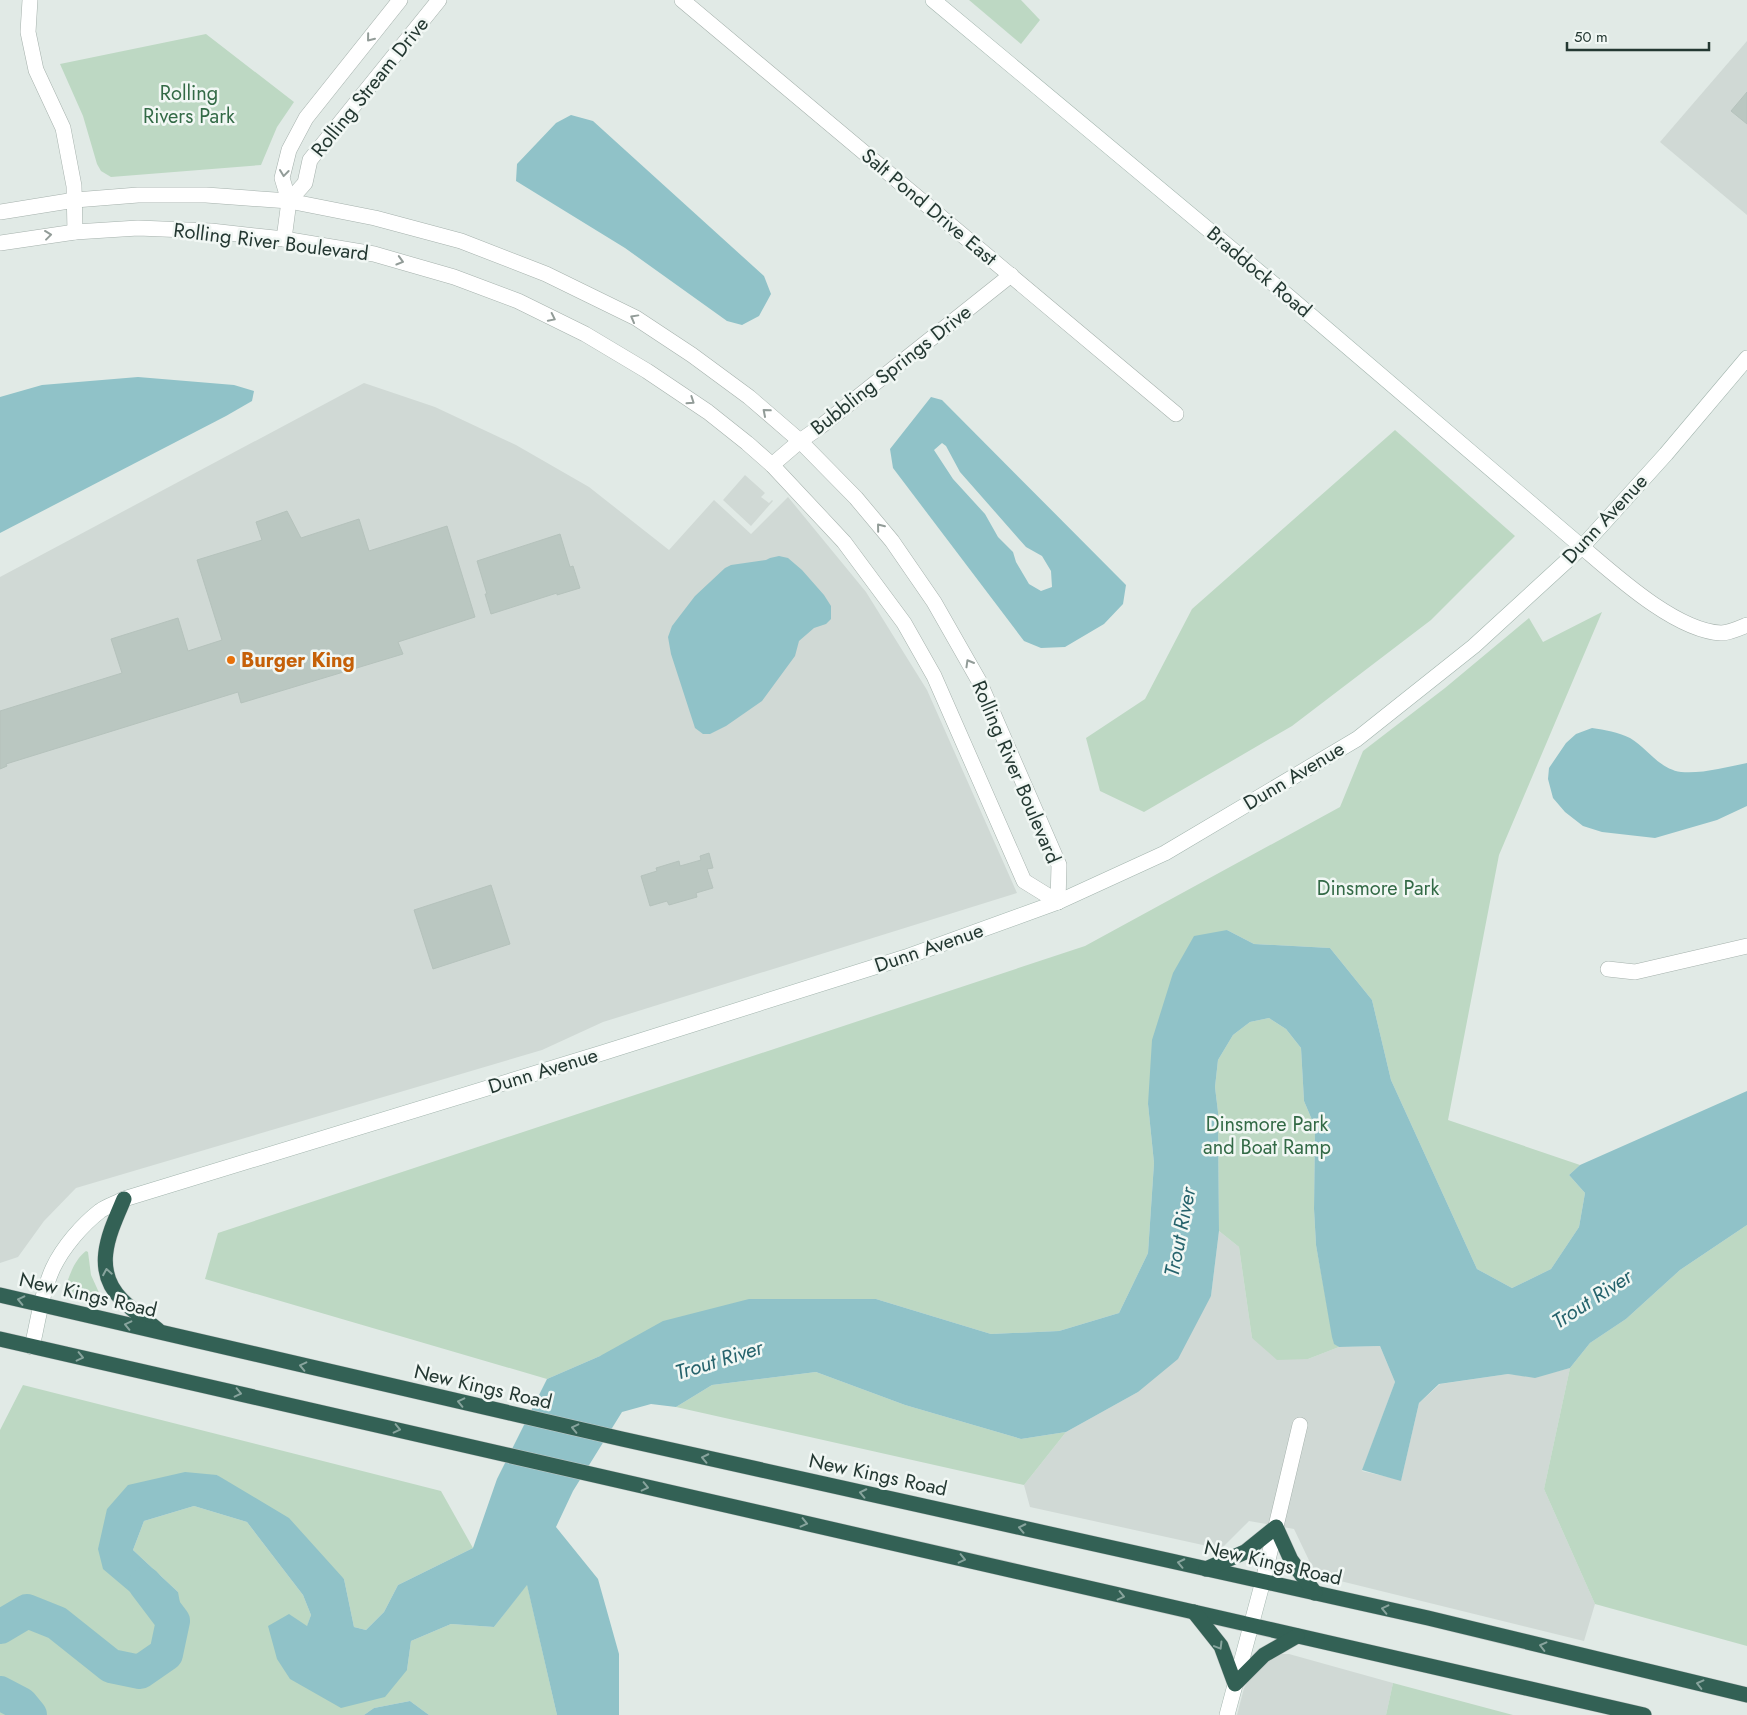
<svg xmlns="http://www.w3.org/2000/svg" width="1747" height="1715" viewBox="0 0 1747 1715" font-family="Jost,sans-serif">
<rect width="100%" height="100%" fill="#e1eae6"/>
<!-- built -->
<g fill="#d0d9d5">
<polygon points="1747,41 1747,215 1660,142"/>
<polygon points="364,383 435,407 516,445 589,487 669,550 714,500 751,534 788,497 866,592 927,690 1017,893 603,1022 542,1050 76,1188 44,1221 18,1257 0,1263 0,577"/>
<polygon points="745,475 765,493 761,497 769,503 772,500 773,501 751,526 723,500"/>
<polygon points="1219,1231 1239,1247 1252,1338 1308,1359 1339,1347 1380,1346 1395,1382 1362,1471 1401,1480 1419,1403 1440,1384 1508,1374 1535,1377 1570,1368 1544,1489 1595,1604 1584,1641 1316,1575 1294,1529 1249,1521 1221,1549 1030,1507 1024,1485 1066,1432 1138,1392 1211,1296"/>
<polygon points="1272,1654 1289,1654 1393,1683 1386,1715 1237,1715 1244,1688 1257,1667"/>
</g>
<!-- green -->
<g fill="#bdd8c3">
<polygon points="969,0 1021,0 1040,20 1021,44"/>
<polygon points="206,34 294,102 277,127 261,165 111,177 101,171 97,164 83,116 60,64"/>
<polygon points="1395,430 1515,536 1431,620 1292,726 1144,812 1100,791 1086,738 1145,699 1192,609"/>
<polygon points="1602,612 1499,855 1448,1120 1580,1165 1569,1175 1585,1193 1579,1227 1551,1269 1512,1288 1477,1269 1391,1080 1372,1000 1330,948 1254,944 1227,930 1148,1104 1154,1163 1148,1253 1119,1313 1059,1331 991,1334 876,1299 600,1356 547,1379 205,1279 218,1233 1085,946 1340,807 1363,751 1445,688 1529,618 1543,642"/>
<polygon points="1269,1018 1286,1029 1301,1048 1304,1101 1315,1127 1314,1209 1316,1245 1334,1343 1339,1347 1308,1359 1277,1360 1252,1338 1239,1247 1219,1231 1218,1112 1215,1087 1218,1060 1233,1035 1250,1022"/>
<polygon points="1747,1225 1747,1646 1595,1604 1544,1489 1570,1368 1590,1343 1626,1319 1680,1270"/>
<path d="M 86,1251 L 88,1252 L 91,1275 L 101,1297 L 99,1301 L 64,1293 C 68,1278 74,1260 86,1251 Z"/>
<polygon points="816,1372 905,1405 1021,1439 1066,1432 1024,1485 676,1407 712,1385"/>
<polygon points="23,1385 441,1491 473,1548 398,1585 384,1612 366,1630 354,1627 344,1579 217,1475 107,1509 142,1602 160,1620 178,1592 133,1550 144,1521 194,1506 247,1522 303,1595 311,1615 307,1627 268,1626 407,1670 411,1641 451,1624 494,1627 527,1584 557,1715 429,1715 410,1701 374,1708 364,1715 0,1715 0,1430"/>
<polygon points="1393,1683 1513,1715 1386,1715"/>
</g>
<!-- water -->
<g fill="#90c2c8" fill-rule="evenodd">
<polygon points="571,115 593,121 764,276 771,294 759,316 742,325 727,321 625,248 516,181 517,164 556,123"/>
<polygon points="138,377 234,385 254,391 252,401 226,416 0,533 0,397 42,385"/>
<path d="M 931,397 L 942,400 L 1126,585 L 1123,604 L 1104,624 L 1065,647 L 1041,648 L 1024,641 L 893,468 L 890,449 ZM 942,443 L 946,446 L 960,472 L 1026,547 L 1042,556 L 1051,571 L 1052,587 L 1041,591 L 1029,584 L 1016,562 L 1013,552 L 998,537 L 985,514 L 953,479 L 934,450 Z"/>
<polygon points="779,556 788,558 802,570 824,595 831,606 831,619 826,624 814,628 799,641 795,656 762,701 726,726 710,734 703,734 695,728 671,654 668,637 672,626 695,596 725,568 731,565 766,560 770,558"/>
<path d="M 1592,728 C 1605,730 1618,732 1630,738 C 1647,748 1659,769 1681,772 C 1702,774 1726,767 1747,763 L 1747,806 L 1717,820 L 1655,838 L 1602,832 L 1583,826 L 1565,812 L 1553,798 L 1548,779 L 1549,768 L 1566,743 L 1576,734 Z"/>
<polygon points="1227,930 1254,944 1330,948 1372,1000 1391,1080 1477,1269 1512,1288 1551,1269 1579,1227 1585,1193 1569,1175 1580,1165 1747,1091 1747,1225 1680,1270 1626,1319 1590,1343 1570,1368 1535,1378 1508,1374 1439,1384 1419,1403 1401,1481 1362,1470 1395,1382 1380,1346 1339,1347 1334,1344 1332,1337 1316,1245 1314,1209 1315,1127 1304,1101 1301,1048 1286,1029 1269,1018 1250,1022 1233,1035 1218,1060 1215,1087 1218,1112 1219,1231 1211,1296 1178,1359 1138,1392 1066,1432 1021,1439 905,1405 816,1372 712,1385 676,1407 651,1404 622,1412 573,1491 556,1527 598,1579 619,1654 619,1715 557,1715 527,1585 494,1627 451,1624 411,1641 407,1670 385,1697 341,1708 290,1679 277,1659 268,1626 289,1614 307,1626 311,1615 303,1595 247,1522 194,1506 144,1521 133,1550 178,1592 183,1619 160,1620 142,1602 103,1569 98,1549 107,1509 128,1485 185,1472 217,1475 289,1518 344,1579 354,1627 366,1630 384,1612 398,1585 473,1548 497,1479 547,1379 600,1356 663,1321 749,1299 876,1299 991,1334 1059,1331 1119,1313 1148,1253 1154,1163 1148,1104 1152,1040 1173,973 1194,936"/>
<polygon points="410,1701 429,1715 364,1715 374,1708"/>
</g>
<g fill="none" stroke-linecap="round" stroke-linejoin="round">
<!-- river -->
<g stroke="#90c2c8" stroke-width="34">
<polyline points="0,1627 27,1611 57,1623 111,1666 140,1672 166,1654 173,1621 145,1584"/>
<polyline points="0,1693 21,1704 30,1715"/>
</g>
</g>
<!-- building -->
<g fill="#bac7c1" stroke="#b5c2bc">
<polygon points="1747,92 1747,124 1731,111"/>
<polygon points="287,511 301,538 359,519 369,551 447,526 475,617 398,642 403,654 241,703 238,692 6,764 7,766 0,769 0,711 122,673 111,639 178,618 188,651 222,640 197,560 262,540 256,522"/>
<polygon points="560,534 570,567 573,566 580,588 557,595 557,593 491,614 485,594 487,594 477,561"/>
<polygon points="709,853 713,868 707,869 713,888 696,893 697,897 669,905 667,901 650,906 641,876 657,871 656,868 679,861 680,866 701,860 700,856"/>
<polygon points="491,885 510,944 433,969 414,910"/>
</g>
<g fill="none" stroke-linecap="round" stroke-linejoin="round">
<!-- street casing -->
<g stroke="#a5b1ac" stroke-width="16">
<g id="street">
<polyline points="30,0 28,32 36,70 63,128 74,186 75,232"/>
<polyline points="682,0 1176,414"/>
<polyline points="289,201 305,183 310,160 439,0"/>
<polyline points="0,212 75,200 138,195 206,195 289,201 375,218 461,241 546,274 636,318 692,355 749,397 800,441 856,498 892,541 934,602 979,681 1059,865 1058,902"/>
<polyline points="284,239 289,201 282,178 289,150 306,118 400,0"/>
<polyline points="0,243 75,232 138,228 211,231 284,239 374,254 454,277 518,301 585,334 647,371 708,412 747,443 772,465 844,542 904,623 934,676 1024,881 1058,902"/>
<polyline points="772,465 800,441 820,427 1011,275"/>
<path d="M 1582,547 C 1616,576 1676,631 1721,633 C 1729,633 1740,628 1747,625"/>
<polyline points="1608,969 1635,972 1747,946"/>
<polyline points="1263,1581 1300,1425"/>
</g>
</g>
<!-- secondary casing -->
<g stroke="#a2b4ad" stroke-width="16">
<g id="secondary">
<polyline points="933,0 1288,296 1582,547"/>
<path d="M 32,1347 C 38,1321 42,1292 53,1268 C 63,1247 82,1225 100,1211 C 107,1206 117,1203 124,1199 L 602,1053 L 906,957 L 1058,902 L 1165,853 L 1357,739 L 1474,646 L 1582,547 L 1666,454 L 1747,358"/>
<polyline points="1227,1715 1263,1581"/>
</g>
</g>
<!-- highway casing -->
<g stroke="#c2c7c6" stroke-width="16">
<g id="highway">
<path d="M 124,1199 C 110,1232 91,1269 122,1300 C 133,1311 146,1320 158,1330"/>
<polyline points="0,1295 622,1439 1428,1618 1747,1695"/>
<polyline points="0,1339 1644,1715"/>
<polyline points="1206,1569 1245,1552 1276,1527 1291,1560 1315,1593"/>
<polyline points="1194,1612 1221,1646 1235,1684 1264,1655 1297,1636"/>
</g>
</g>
<!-- street -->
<use href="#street" stroke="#fff" stroke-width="15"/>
<!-- secondary -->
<use href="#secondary" stroke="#fff" stroke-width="15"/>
<!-- highway -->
<use href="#highway" stroke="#336155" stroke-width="15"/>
</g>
<!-- one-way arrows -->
<defs><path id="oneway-chevron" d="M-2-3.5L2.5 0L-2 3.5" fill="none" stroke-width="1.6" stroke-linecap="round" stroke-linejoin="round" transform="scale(1.25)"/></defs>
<g stroke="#929c98">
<use href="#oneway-chevron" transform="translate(370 38) rotate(129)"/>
<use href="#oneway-chevron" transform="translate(284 173) rotate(97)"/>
<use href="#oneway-chevron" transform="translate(48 235) rotate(-7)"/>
<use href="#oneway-chevron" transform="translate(400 261) rotate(16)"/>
<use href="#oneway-chevron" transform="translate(552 318) rotate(26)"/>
<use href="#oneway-chevron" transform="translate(634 318) rotate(-151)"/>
<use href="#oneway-chevron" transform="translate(691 401) rotate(34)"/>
<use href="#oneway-chevron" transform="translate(766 412) rotate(-139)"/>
<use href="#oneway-chevron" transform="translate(880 527) rotate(-129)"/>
<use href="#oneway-chevron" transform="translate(969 663) rotate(-120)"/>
</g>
<g stroke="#88a49d">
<use href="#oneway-chevron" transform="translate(107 1272) rotate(-100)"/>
<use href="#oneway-chevron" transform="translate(21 1300) rotate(-167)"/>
<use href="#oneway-chevron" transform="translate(128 1325) rotate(-167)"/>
<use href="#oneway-chevron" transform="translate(80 1357) rotate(13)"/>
<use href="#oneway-chevron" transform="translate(303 1366) rotate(-167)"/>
<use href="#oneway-chevron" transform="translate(238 1393) rotate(13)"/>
<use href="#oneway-chevron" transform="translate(461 1402) rotate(-167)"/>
<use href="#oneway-chevron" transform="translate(575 1428) rotate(-167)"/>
<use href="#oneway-chevron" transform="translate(397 1429) rotate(13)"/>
<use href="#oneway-chevron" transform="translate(705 1458) rotate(-168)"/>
<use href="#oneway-chevron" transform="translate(645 1487) rotate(13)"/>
<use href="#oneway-chevron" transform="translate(863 1493) rotate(-168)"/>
<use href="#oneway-chevron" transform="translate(804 1523) rotate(13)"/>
<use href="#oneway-chevron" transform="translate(1022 1528) rotate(-168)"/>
<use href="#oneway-chevron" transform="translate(962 1559) rotate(13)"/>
<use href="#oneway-chevron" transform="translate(1181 1563) rotate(-168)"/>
<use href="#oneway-chevron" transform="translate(1121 1596) rotate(13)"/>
<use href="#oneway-chevron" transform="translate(1385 1609) rotate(-167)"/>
<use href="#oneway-chevron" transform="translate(1219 1646) rotate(59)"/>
<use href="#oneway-chevron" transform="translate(1543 1646) rotate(-166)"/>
<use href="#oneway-chevron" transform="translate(1700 1684) rotate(-166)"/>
</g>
<!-- markers -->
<circle fill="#e8710a" stroke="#f1f7f4" stroke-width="2" cx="231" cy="660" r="5"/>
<g text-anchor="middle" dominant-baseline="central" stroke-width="5" stroke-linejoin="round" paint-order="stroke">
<!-- street labels -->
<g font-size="20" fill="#243832" stroke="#f1f7f4">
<text transform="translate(370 87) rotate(-51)">Rolling Stream Drive</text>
<text transform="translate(929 207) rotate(40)">Salt Pond Drive East</text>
<text transform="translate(271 242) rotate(7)">Rolling River Boulevard</text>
<text transform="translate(1259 272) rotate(40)">Braddock Road</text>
<text transform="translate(891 370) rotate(-38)">Bubbling Springs Drive</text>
<text transform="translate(1605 519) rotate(-47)">Dunn Avenue</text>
<text transform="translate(1016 772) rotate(67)">Rolling River Boulevard</text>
<text transform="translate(1294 776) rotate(-31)">Dunn Avenue</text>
<text transform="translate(929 948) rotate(-19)">Dunn Avenue</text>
<text transform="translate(543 1071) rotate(-17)">Dunn Avenue</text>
<text transform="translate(88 1295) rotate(13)">New Kings Road</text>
<text transform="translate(483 1387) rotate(13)">New Kings Road</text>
<text transform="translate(878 1475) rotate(12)">New Kings Road</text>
<text transform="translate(1273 1563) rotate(13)">New Kings Road</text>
</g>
<!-- park labels -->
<g font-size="20" fill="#336a46" stroke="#f1f7f4">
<text x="189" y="93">Rolling<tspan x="189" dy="23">Rivers Park</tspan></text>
<text x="1378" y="888">Dinsmore Park</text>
<text x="1267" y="1124">Dinsmore Park<tspan x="1267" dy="23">and Boat Ramp</tspan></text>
</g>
<!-- food labels -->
<g font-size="20" font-weight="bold" fill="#c56008" stroke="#f1f7f4" text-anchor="start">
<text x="241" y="660">Burger King</text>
</g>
<!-- water labels -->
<g font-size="21" font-style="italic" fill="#26636c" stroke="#f1f7f4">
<text transform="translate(1180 1232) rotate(-79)">Trout River</text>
<text transform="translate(1592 1299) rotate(-33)">Trout River</text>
<text transform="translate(719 1360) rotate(-17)">Trout River</text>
</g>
</g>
<!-- scale -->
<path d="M1567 42v8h142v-8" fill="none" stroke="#243832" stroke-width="2.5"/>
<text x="1574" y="42" font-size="15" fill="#243832" stroke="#f1f7f4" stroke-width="4" paint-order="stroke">50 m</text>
</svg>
